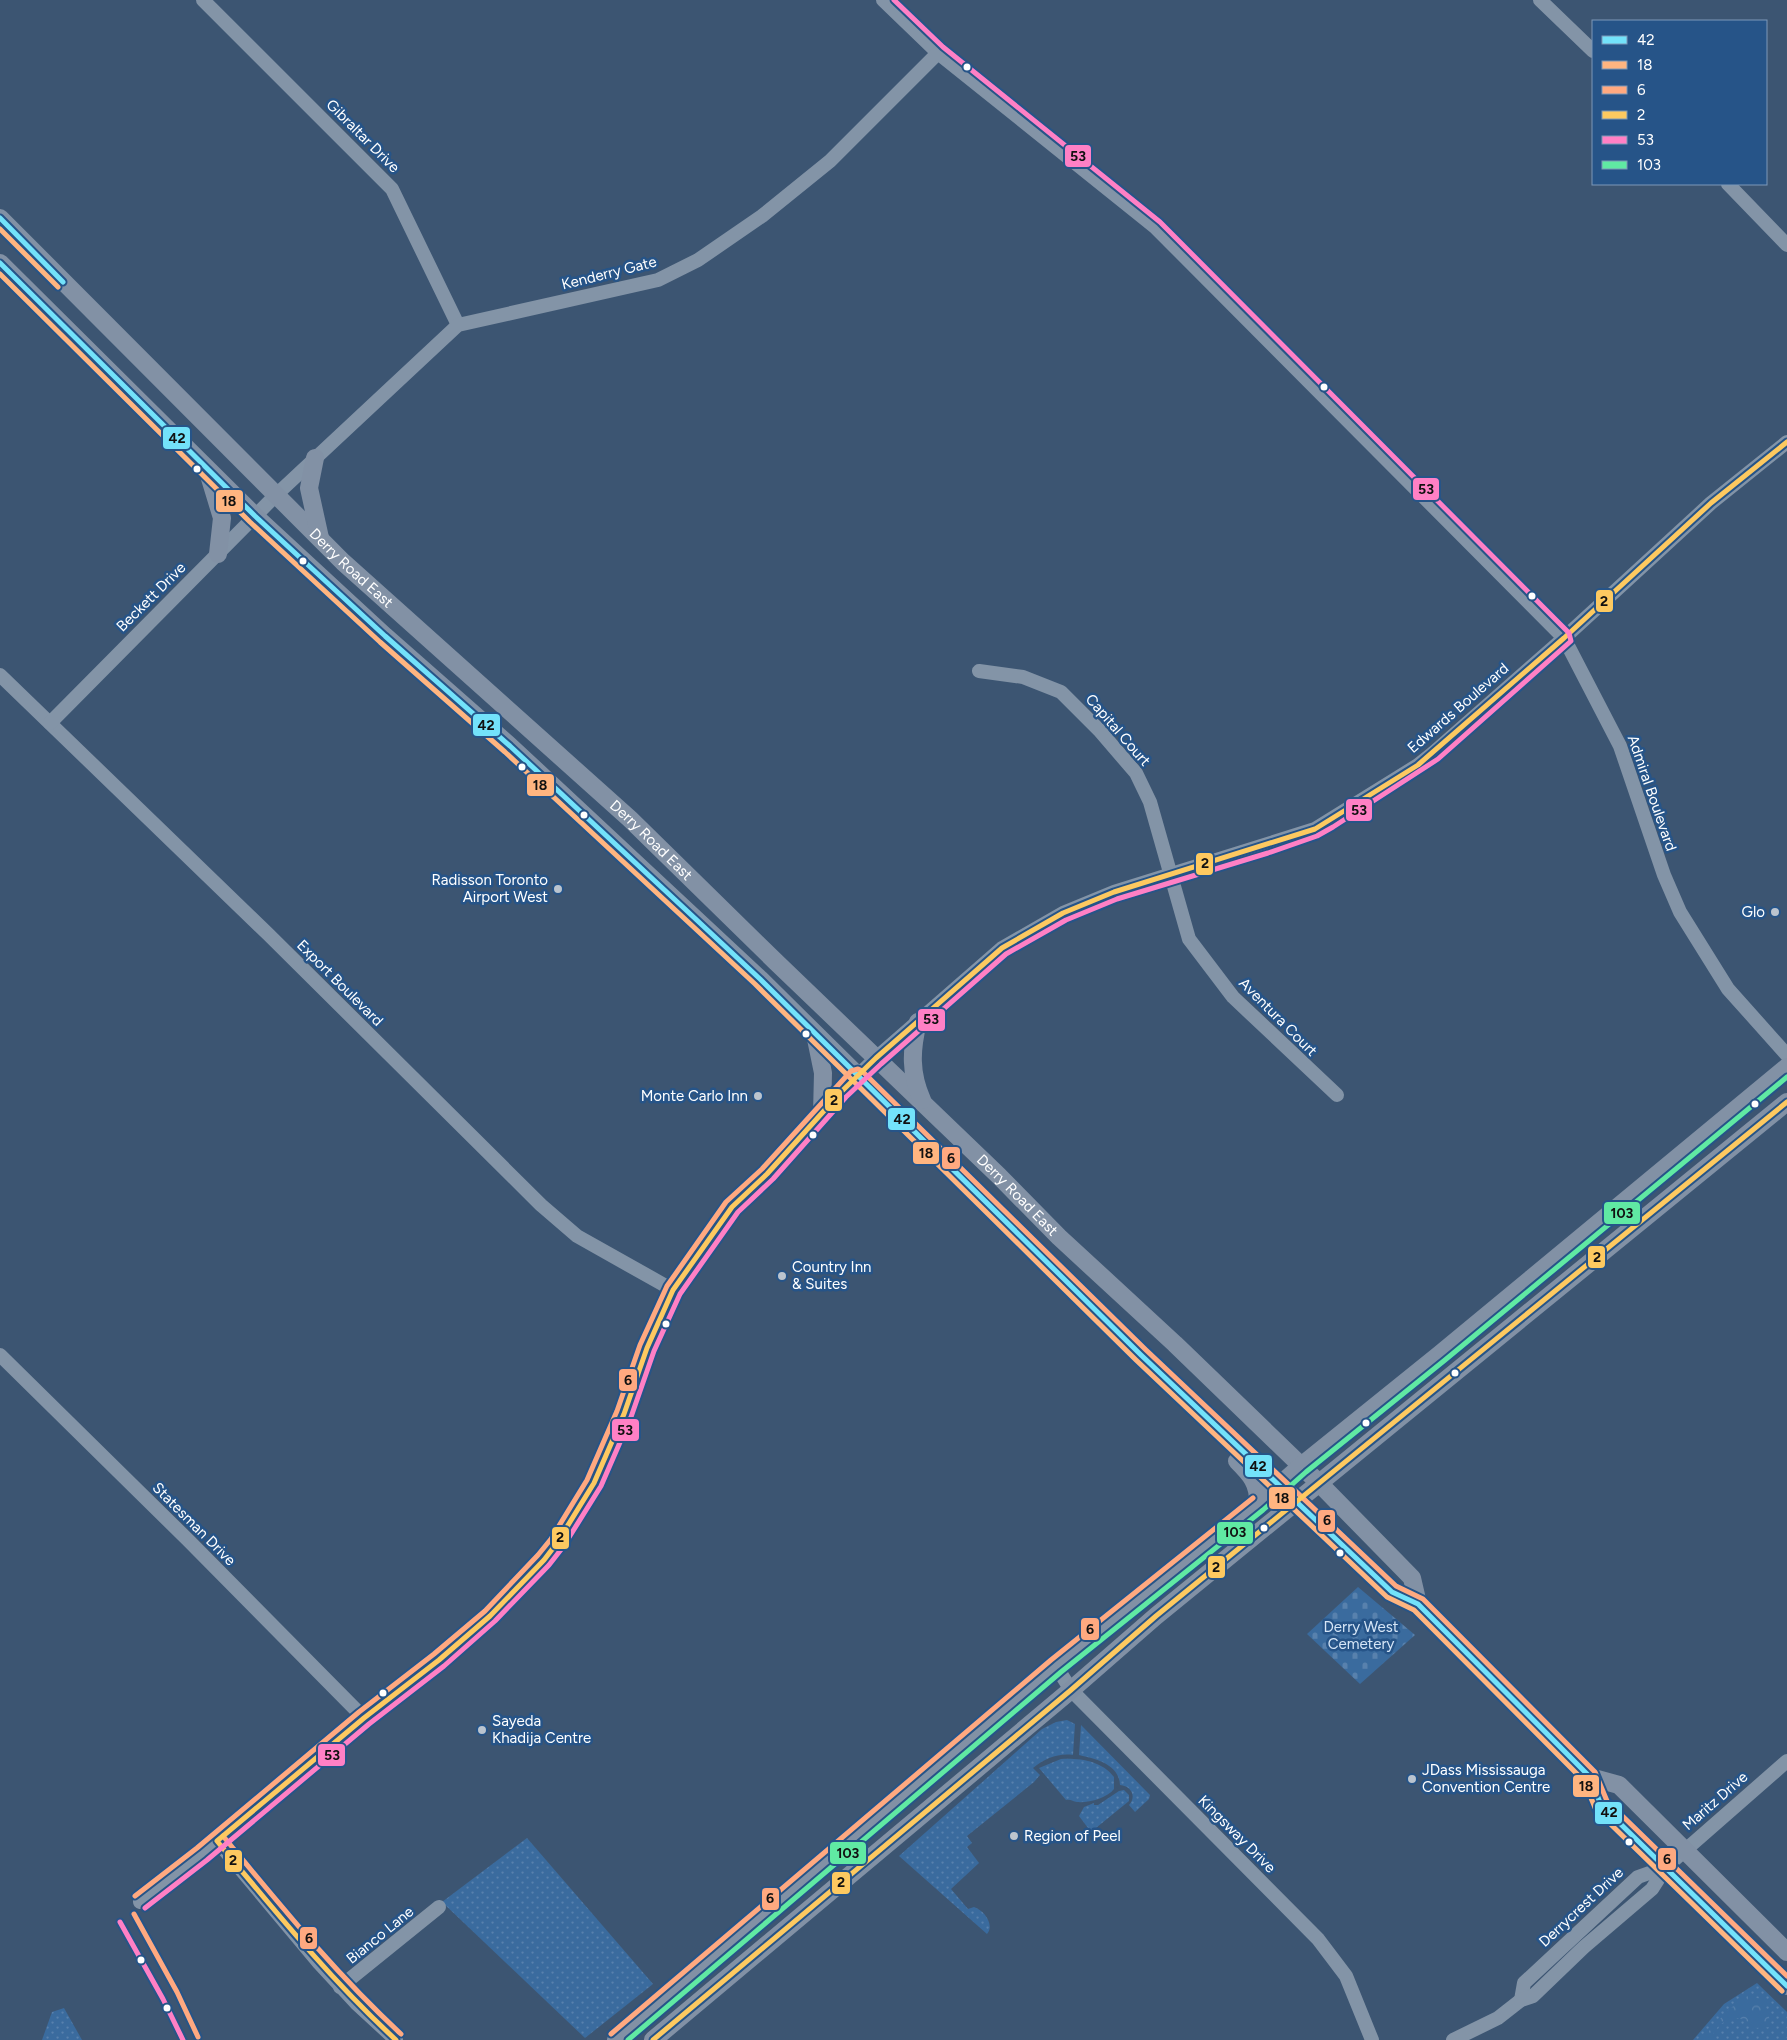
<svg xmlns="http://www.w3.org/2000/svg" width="1787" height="2040" viewBox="0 0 1787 2040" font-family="Figtree,sans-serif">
<defs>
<pattern id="grass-dots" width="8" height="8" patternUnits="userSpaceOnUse" patternTransform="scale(1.25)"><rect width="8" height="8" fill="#3a6b9e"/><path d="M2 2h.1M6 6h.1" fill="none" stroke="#5881ad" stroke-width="1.8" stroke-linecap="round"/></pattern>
<pattern id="forest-crowns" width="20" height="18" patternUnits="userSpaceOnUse" patternTransform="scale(1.25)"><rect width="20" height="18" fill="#3a6b9e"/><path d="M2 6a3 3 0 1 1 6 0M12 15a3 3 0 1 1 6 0" fill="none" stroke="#5881ad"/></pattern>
<pattern id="cemetery-stones" width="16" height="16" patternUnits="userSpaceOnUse" patternTransform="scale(1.25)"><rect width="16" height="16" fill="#3a6b9e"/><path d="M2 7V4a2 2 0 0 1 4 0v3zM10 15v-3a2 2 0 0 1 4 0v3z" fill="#5881ad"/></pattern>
</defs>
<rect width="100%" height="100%" fill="#3c5572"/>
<!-- grass -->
<g fill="url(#grass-dots)">
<path d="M 1067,1720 L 1075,1724 L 1073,1755 C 1059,1753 1045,1758 1033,1768 L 1040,1775 L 1034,1782 L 967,1836 L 972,1843 L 967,1847 L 979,1863 L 951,1889 L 968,1909 L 974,1907 C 984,1910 995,1925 987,1934 L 899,1856 L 1042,1729 L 1056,1722 Z"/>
<path d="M 1081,1725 L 1150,1795 L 1149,1799 L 1135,1812 L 1129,1805 C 1137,1796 1131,1786 1120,1785 C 1119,1764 1096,1759 1079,1755 Z"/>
<path d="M 1061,1759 C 1080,1758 1102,1761 1114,1777 L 1114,1789 C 1107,1798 1089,1803 1077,1802 C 1073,1802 1071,1799 1066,1800 L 1039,1768 Z"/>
<polygon points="1124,1790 1129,1795 1129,1801 1091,1832 1079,1816 1084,1807 1094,1803 1094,1805 1098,1805 1119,1791"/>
<polygon points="527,1838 653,1984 585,2038 442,1902"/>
<polygon points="1757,1983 1787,2012 1787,2040 1693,2040 1724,2004"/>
<polygon points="64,2008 82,2040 42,2040 52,2012"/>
</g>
<!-- forest -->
<polygon fill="url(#forest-crowns)" points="1750,1995 1764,2001 1772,2027 1756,2028 1739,2018 1728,2020 1719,2025 1709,2040 1701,2040 1729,2009"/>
<!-- cemetery -->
<polygon fill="url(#cemetery-stones)" points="1358,1587 1415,1635 1360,1684 1307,1634"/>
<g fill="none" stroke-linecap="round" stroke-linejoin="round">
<!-- minor -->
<g stroke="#8394a7" stroke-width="14">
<polyline points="203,0 392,189 458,325"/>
<polyline points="883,0 938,53 1155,227 1564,638 1620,746 1664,875 1680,912 1728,989 1787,1055"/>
<polyline points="1540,0 1593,51"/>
<polyline points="1728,184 1787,245"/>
<polyline points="979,671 1023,677 1061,692 1099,730 1136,773 1150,802 1189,939 1233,997 1337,1095"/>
<polyline points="0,675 268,934 541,1205 577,1236 673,1290"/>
<polyline points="50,723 276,495 458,325 658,280 698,260 762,216 830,161 938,53"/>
<polyline points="0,1355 188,1540 364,1718"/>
<polyline points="1056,1666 1071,1690 1318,1939 1346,1976 1372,2040"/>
<polyline points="217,1841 319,1963 356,2003 396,2040"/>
<polyline points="140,1902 202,1854 364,1718 439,1660 490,1616 544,1560 557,1543 594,1483 624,1414 647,1348 673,1290 681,1278 732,1207 767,1174 841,1092 876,1058 1002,948 1063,913 1114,892 1315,829 1418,765 1433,753 1564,638 1711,503 1787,442"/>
<polyline points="340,1987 439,1907"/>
<polyline points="1521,2000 1524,1983 1638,1877 1666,1867"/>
<polyline points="1453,2040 1498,2018 1521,2000 1533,1996 1584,1947 1652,1889 1666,1867 1787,1761"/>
</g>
<!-- major -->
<g stroke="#8291a5" stroke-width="18">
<path id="s1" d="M 0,218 L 343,562 L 630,819 L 776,962 L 999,1176 L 1059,1237 L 1175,1344 L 1319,1483 L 1412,1578 L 1418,1604"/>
<polyline points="0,263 255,516 385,636 510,746 760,979 1141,1355 1392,1592 1418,1604 1590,1777 1601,1805 1787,1986"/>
<polyline points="315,458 309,488 320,538"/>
<polyline points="208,472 222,518 218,554"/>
<path d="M 918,1022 C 911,1050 910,1073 922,1100"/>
<polyline points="815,1034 823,1073 822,1114"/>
<path d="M 1237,1461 C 1250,1474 1259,1483 1258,1504"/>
<polyline points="1590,1777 1619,1785 1787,1952"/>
<polyline points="616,2040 1056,1666 1258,1504 1301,1466 1440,1354 1787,1067"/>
<polyline points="653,2040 1071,1690 1156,1616 1787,1102"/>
</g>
<!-- bus-1 casing -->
<g stroke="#265488" stroke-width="9">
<g id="bus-1">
<polyline points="0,218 63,282"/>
<polyline points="0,263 255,516 385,636 510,746 760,979 1141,1355 1392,1592 1418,1604 1590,1777 1601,1805 1787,1986"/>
</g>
</g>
<!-- bus-2 casing -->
<g stroke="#265488" stroke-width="9">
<g id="bus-2">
<polyline points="0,229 58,287"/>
<polyline points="0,274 250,522 380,642 505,752 755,984 1136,1360 1387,1597 1414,1610 1584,1781 1596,1810 1782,1991"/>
</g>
</g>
<!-- bus-3 casing -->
<g stroke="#265488" stroke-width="9">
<g id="bus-3">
<path d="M 223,1836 C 281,1906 335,1973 401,2034"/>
<polyline points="135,1896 197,1848 359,1712 434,1654 485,1611 538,1555 551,1539 587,1480 617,1411 640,1345 667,1286 726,1202 762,1169 851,1071 858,1069 862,1071 1146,1350 1396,1586 1423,1599 1595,1772 1607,1801 1787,1976"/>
<polyline points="134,1914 177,1992 198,2037"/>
<polyline points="611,2034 1051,1660 1253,1498"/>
</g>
</g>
<!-- bus-4 casing -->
<g stroke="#265488" stroke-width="9">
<g id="bus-4">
<path d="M 396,2040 C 329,1978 275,1911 217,1841 L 364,1718 L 439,1660 L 490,1616 L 544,1560 L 557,1543 L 594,1483 L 624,1414 L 647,1348 L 673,1290 L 732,1207 L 767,1174 L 841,1092 L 876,1058 L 1002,948 L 1063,913 L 1114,892 L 1315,829 L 1418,765 L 1564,638 L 1711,503 L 1787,442"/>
<polyline points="653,2040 1071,1690 1156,1616 1787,1102"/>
</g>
</g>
<!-- bus-5 casing -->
<g stroke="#265488" stroke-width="9">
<g id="bus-5">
<polyline points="145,1908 207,1860 369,1724 444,1666 495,1621 549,1565 563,1547 601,1486 631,1417 654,1351 680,1294 738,1212 773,1179 846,1097 881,1064 1006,954 1066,920 1117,899 1268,853 1317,836 1333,827 1438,759 1571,641 1569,633 1160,222 943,47 894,0"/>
<polyline points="120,1922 163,1999 183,2040"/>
</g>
</g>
<!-- bus-6 casing -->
<g stroke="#265488" stroke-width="9">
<polyline id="bus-6" points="628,2040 1061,1672 1263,1510 1306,1472 1445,1360 1787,1077"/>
</g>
<!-- bus-1 -->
<use href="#bus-1" stroke="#73e2fa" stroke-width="5"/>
<!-- bus-2 -->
<use href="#bus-2" stroke="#ffb580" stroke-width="5"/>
<!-- bus-3 -->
<use href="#bus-3" stroke="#ffa980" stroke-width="5"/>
<!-- bus-4 -->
<use href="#bus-4" stroke="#fdc960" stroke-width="5"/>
<!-- bus-5 -->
<use href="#bus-5" stroke="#ff80c5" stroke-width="5"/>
<!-- bus-6 -->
<use href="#bus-6" stroke="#60e9a3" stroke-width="5"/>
</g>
<!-- markers -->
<g fill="#fff" stroke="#265488" stroke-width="2">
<circle cx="967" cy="67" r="4.5"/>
<circle cx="1324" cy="387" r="4.5"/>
<circle cx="197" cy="469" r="4.5"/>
<circle cx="303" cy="561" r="4.5"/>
<circle cx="1532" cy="596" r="4.5"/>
<circle cx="522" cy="767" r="4.5"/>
<circle cx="584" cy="815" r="4.5"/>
<circle cx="806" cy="1034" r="4.5"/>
<circle cx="1755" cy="1104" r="4.5"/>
<circle cx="813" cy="1135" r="4.5"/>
<circle cx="666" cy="1324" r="4.5"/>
<circle cx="1455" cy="1373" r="4.5"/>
<circle cx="1366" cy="1423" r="4.5"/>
<circle cx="1264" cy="1528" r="4.5"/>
<circle cx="1340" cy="1553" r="4.5"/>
<circle cx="383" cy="1693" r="4.5"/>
<circle cx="1629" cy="1842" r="4.5"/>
<circle cx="141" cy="1960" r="4.5"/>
<circle cx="167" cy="2008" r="4.5"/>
</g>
<g fill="#bbc4ce" stroke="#265488" stroke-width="2">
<circle cx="558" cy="889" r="5"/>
<circle cx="1775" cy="912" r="5"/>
<circle cx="758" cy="1096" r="5"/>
<circle cx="782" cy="1276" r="5"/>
<circle cx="482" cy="1730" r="5"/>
<circle cx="1412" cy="1779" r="5"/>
<circle cx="1014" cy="1836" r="5"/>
</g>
<g text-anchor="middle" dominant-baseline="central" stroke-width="5" stroke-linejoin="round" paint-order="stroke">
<!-- street labels -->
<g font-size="15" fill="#fff" stroke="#265488">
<text transform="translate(363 136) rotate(45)">Gibraltar Drive</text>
<text transform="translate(609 273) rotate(-14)">Kenderry Gate</text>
<text stroke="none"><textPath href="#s1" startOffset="496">Derry Road East</textPath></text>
<text transform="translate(151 597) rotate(-45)">Beckett Drive</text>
<text transform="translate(1458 708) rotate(-41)">Edwards Boulevard</text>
<text transform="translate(1118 730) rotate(49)">Capital Court</text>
<text transform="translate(1652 793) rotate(71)">Admiral Boulevard</text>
<text stroke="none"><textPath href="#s1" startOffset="901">Derry Road East</textPath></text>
<text transform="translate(340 983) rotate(45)">Export Boulevard</text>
<text transform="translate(1278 1017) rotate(45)">Aventura Court</text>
<text stroke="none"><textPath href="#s1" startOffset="1411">Derry Road East</textPath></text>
<text transform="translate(194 1524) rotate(45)">Statesman Drive</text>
<text transform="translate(1715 1801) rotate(-41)">Maritz Drive</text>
<text transform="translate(1237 1834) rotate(45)">Kingsway Drive</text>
<text transform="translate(1581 1907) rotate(-43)">Derrycrest Drive</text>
<text transform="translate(380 1935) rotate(-39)">Bianco Lane</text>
</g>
<!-- poi labels -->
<g font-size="15" fill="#fff" stroke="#265488" text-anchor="start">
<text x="548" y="880" text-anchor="end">Radisson Toronto<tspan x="548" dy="17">Airport West</tspan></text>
<text x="1765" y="912" text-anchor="end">Glo</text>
<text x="748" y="1096" text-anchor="end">Monte Carlo Inn</text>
<text x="792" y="1267">Country Inn<tspan x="792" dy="17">&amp; Suites</tspan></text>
<text x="492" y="1721">Sayeda<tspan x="492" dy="17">Khadija Centre</tspan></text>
<text x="1422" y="1770">JDass Mississauga<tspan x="1422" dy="17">Convention Centre</tspan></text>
<text x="1024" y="1836">Region of Peel</text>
</g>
<!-- park labels -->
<g font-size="15" fill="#d6e6f7" stroke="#265488">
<text x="1361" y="1627">Derry West<tspan x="1361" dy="17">Cemetery</tspan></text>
</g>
</g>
<g stroke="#265488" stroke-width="2">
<rect x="1064" y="144" width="28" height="24" rx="5" fill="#ff80c5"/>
<rect x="162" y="426" width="29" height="24" rx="5" fill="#73e2fa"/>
<rect x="1412" y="477" width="28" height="24" rx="5" fill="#ff80c5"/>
<rect x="215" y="489" width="29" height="24" rx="5" fill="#ffb580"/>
<rect x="1595" y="589" width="19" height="24" rx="5" fill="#fdc960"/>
<rect x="472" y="713" width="29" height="24" rx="5" fill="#73e2fa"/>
<rect x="526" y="773" width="29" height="24" rx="5" fill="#ffb580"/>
<rect x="1345" y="798" width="28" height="24" rx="5" fill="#ff80c5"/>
<rect x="1195" y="852" width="19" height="24" rx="5" fill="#fdc960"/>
<rect x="917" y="1008" width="29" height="24" rx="5" fill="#ff80c5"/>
<rect x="824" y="1088" width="19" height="24" rx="5" fill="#fdc960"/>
<rect x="887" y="1107" width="29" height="24" rx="5" fill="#73e2fa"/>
<rect x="912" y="1141" width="28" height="24" rx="5" fill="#ffb580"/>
<rect x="941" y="1146" width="20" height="24" rx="5" fill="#ffa980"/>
<rect x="1603" y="1201" width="38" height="24" rx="5" fill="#60e9a3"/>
<rect x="1587" y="1245" width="19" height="24" rx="5" fill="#fdc960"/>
<rect x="618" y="1368" width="20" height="24" rx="5" fill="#ffa980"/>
<rect x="611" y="1418" width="29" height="24" rx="5" fill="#ff80c5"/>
<rect x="1244" y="1454" width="29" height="24" rx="5" fill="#73e2fa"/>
<rect x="1268" y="1486" width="28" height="24" rx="5" fill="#ffb580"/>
<rect x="1317" y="1509" width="19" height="24" rx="5" fill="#ffa980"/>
<rect x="1216" y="1521" width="38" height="24" rx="5" fill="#60e9a3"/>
<rect x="551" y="1526" width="19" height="24" rx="5" fill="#fdc960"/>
<rect x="1207" y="1555" width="19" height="24" rx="5" fill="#fdc960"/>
<rect x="1080" y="1617" width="20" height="24" rx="5" fill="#ffa980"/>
<rect x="317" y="1743" width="29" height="24" rx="5" fill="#ff80c5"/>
<rect x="1572" y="1774" width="28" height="24" rx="5" fill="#ffb580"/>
<rect x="1594" y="1801" width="29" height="24" rx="5" fill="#73e2fa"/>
<rect x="829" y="1841" width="38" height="24" rx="5" fill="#60e9a3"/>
<rect x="1657" y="1847" width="20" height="24" rx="5" fill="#ffa980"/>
<rect x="224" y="1849" width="19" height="24" rx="5" fill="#fdc960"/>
<rect x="831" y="1871" width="20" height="24" rx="5" fill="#fdc960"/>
<rect x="761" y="1887" width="19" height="24" rx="5" fill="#ffa980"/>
<rect x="299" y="1926" width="19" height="24" rx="5" fill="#ffa980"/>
</g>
<g font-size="14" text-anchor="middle" font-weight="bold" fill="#111">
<text x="1078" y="161">53</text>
<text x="177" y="443">42</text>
<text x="1426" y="494">53</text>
<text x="229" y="506">18</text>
<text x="1604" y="606">2</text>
<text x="486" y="730">42</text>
<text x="540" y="790">18</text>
<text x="1359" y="815">53</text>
<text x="1205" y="868">2</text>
<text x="931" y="1024">53</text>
<text x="834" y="1105">2</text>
<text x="902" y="1124">42</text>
<text x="926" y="1158">18</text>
<text x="951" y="1163">6</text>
<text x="1622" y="1218">103</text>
<text x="1597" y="1262">2</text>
<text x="628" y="1385">6</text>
<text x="625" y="1435">53</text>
<text x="1258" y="1471">42</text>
<text x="1282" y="1503">18</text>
<text x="1327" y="1525">6</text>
<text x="1235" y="1537">103</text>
<text x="560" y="1542">2</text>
<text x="1216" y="1572">2</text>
<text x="1090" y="1634">6</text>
<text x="332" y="1760">53</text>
<text x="1586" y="1791">18</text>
<text x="1609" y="1817">42</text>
<text x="848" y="1858">103</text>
<text x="1667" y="1864">6</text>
<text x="233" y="1865">2</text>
<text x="841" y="1887">2</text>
<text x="770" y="1903">6</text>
<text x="309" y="1943">6</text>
</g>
<!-- legend -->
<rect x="1592" y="20" width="175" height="165" fill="#265488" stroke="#7d98b8"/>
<rect x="1602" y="36" width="25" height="8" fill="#73e2fa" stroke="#7d98b8"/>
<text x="1637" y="45" font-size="15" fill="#ffffff">42</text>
<rect x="1602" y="61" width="25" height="8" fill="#ffb580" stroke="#7d98b8"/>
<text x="1637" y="70" font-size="15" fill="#ffffff">18</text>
<rect x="1602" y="86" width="25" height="8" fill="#ffa980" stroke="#7d98b8"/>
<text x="1637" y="95" font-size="15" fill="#ffffff">6</text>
<rect x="1602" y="111" width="25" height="8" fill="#fdc960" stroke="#7d98b8"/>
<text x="1637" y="120" font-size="15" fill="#ffffff">2</text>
<rect x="1602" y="136" width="25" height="8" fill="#ff80c5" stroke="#7d98b8"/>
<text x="1637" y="145" font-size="15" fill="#ffffff">53</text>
<rect x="1602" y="161" width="25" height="8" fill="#60e9a3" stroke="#7d98b8"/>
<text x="1637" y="170" font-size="15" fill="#ffffff">103</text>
</svg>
